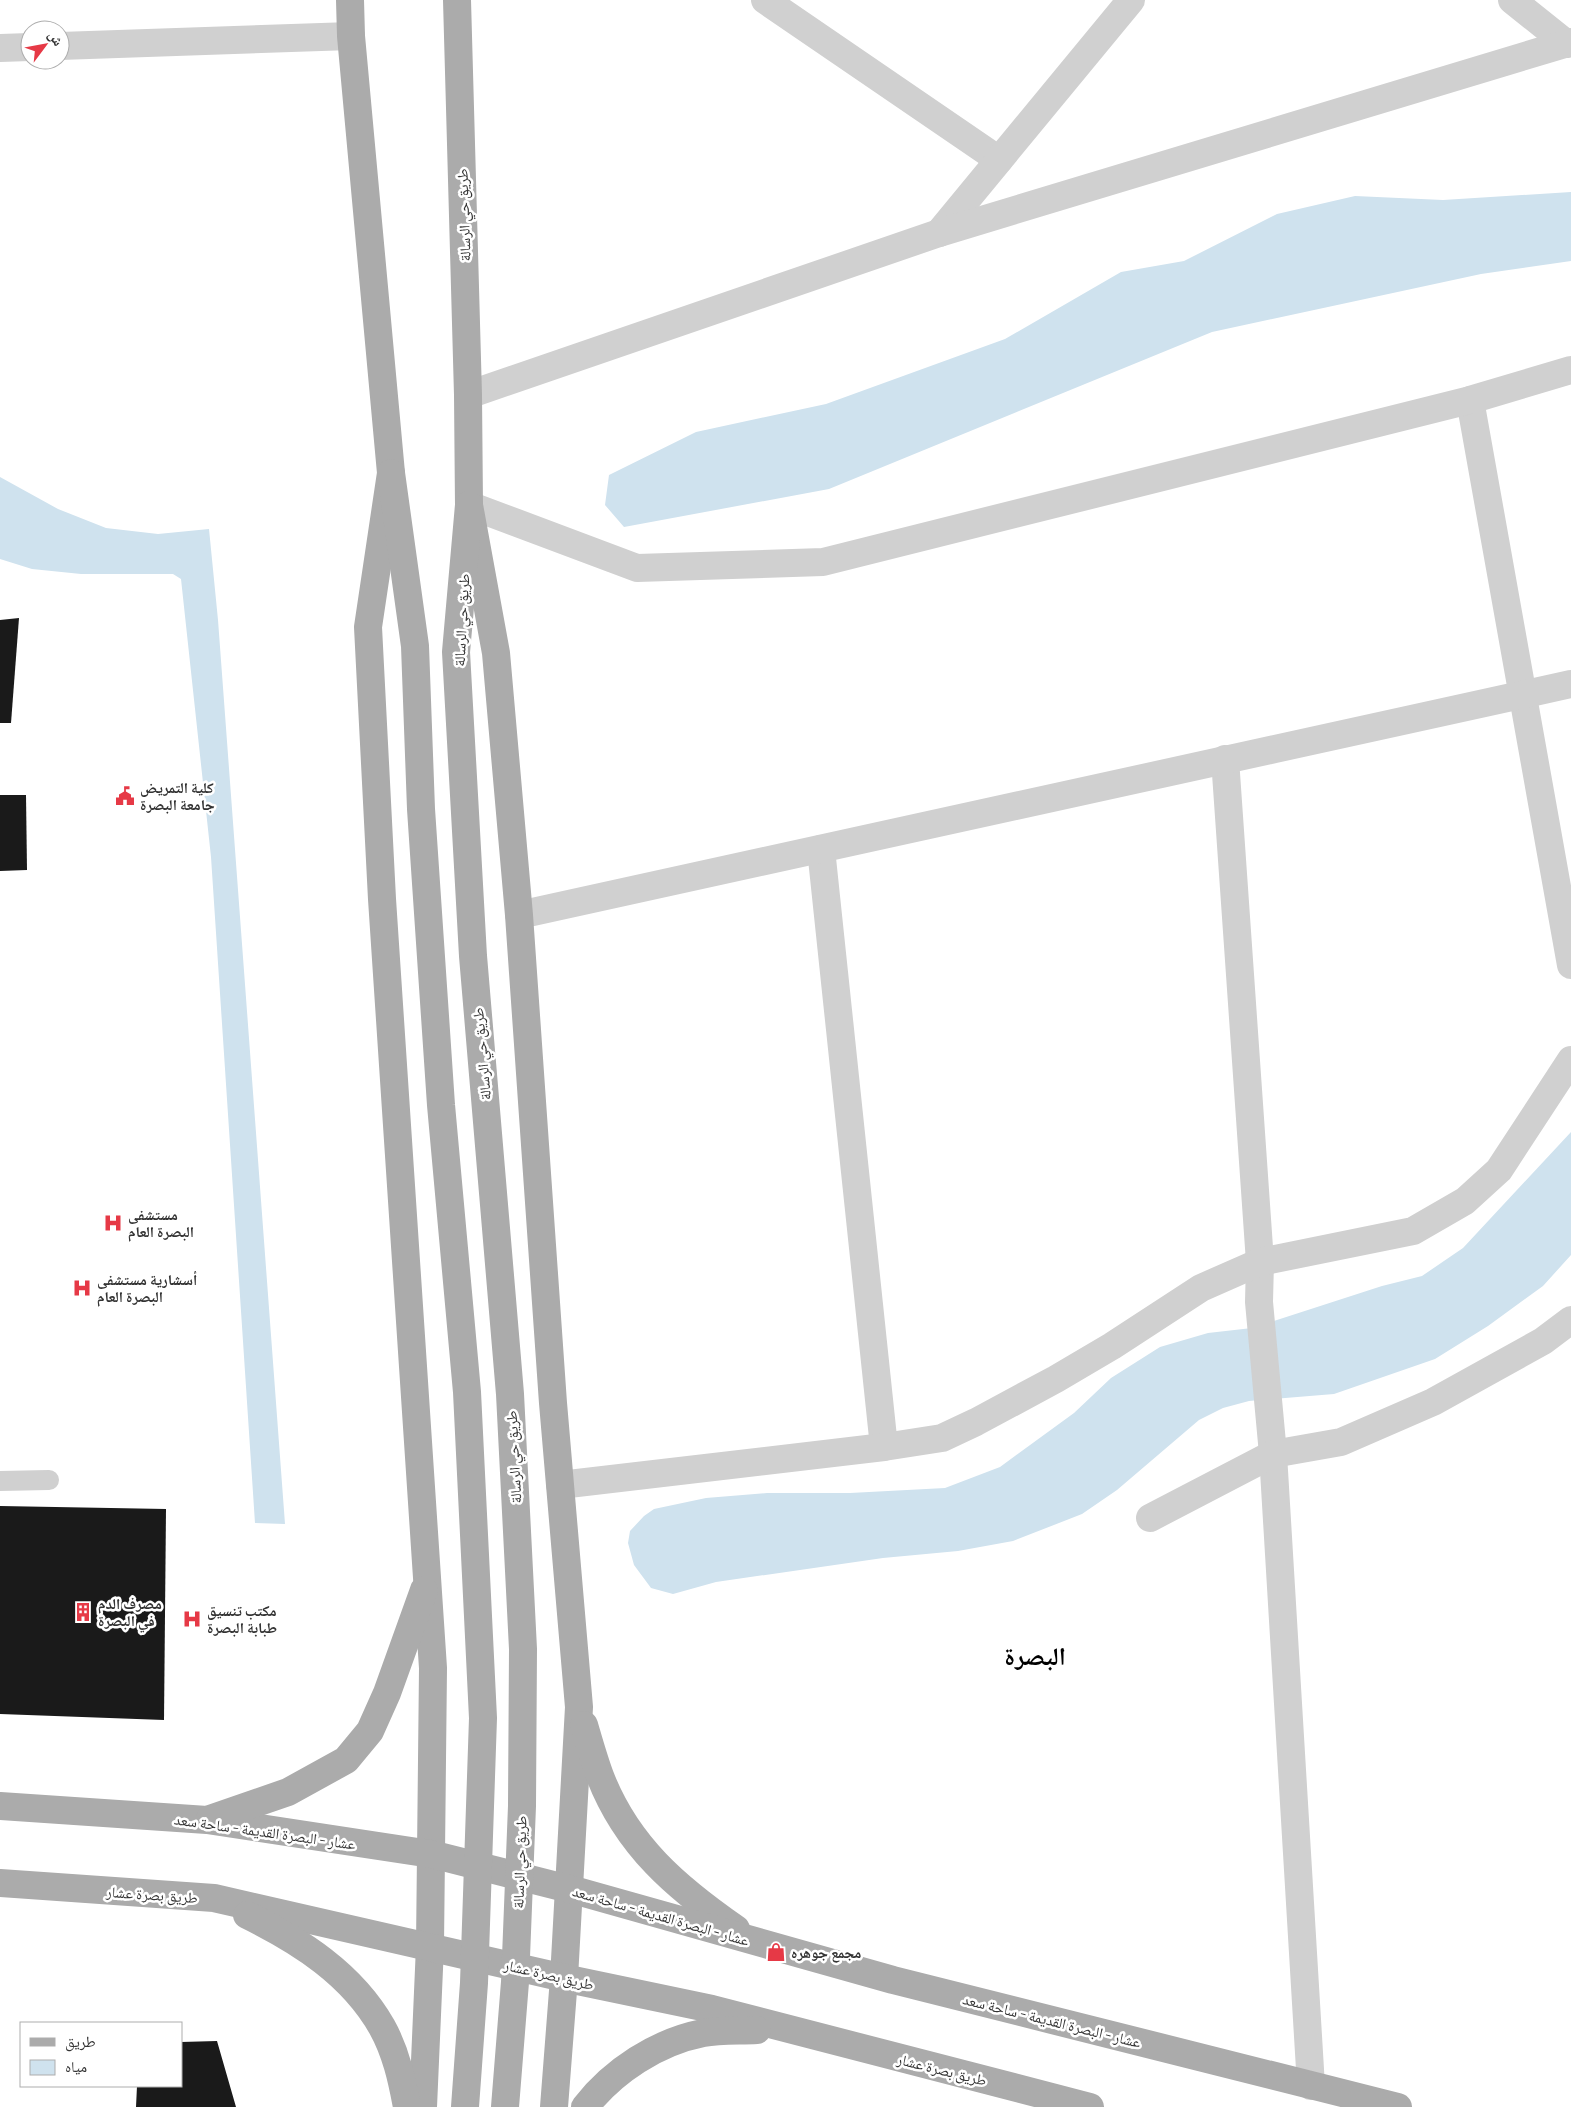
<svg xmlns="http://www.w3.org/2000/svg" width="1571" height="2107" viewBox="0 0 1571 2107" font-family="Barlow,'Noto Naskh Arabic',sans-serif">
<rect width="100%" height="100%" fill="#fff"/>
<!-- water -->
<g fill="#cfe2ee">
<polygon points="1571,192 1571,261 1481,274 1212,332 829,489 624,527 605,505 609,475 696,432 826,404 1005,339 1121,272 1184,261 1277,214 1355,196 1443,200"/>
<polygon points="0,477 58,509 106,528 158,534 209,529 218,620 285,1524 255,1523 211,857 181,579 173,574 81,574 32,569 0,559"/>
<polygon points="1571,1132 1571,1255 1543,1286 1488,1326 1435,1359 1334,1394 1249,1401 1223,1408 1199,1420 1117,1490 1082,1514 1013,1541 958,1551 883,1558 716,1582 673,1594 651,1588 634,1565 628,1543 630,1531 644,1516 654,1509 706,1498 767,1493 850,1493 945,1488 1000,1467 1074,1413 1111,1378 1160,1347 1208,1333 1252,1328 1382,1286 1422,1276 1463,1248"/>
</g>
<!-- building -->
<g fill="#1a1a1a">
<polygon points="19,618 11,723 0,723 0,620"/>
<polygon points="0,795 26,795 27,870 0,871"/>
<polygon points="0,1506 166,1509 164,1720 0,1714"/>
<polygon points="217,2041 236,2107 136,2107 137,2086 181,2086 181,2042"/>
</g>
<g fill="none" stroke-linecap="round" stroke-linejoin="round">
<!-- lane -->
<polyline stroke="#d0d0d0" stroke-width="20" points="0,1481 49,1480"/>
<!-- street -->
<g stroke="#d0d0d0" stroke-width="28">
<polyline points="765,0 999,160"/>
<polyline points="1512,0 1567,44"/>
<polyline points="60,46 351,36"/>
<polyline points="0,48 30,47"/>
<polyline points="939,233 1131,0"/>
<polyline points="468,395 939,233 1571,42"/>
<polyline points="1470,400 1571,965"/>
<polyline points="469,505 637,568 823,562 1470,400 1571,370"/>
<polyline points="1225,759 1260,1262 1259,1302 1273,1454 1311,2086"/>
<polyline points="821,849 884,1447"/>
<polyline points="519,915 1571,684"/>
<polyline points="560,1485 884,1447 942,1438 976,1422 1056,1379 1112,1346 1201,1288 1260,1262 1413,1231 1465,1201 1499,1170 1571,1060"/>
<polyline points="1150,1518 1273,1454 1341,1442 1433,1402 1543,1341 1571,1320"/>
</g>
<!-- primary -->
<g stroke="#ababab" stroke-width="28">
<polyline points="350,0 351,36 391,473 368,627 382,899 433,1668 430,1946 423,2107"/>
<polyline points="457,0 468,395 469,505 496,653 519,915 553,1403 579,1707 564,1978 554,2107"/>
<path d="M 584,1725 C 589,1742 594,1760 600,1776 C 627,1846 677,1888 736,1929"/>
<polyline points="0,1806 207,1820 431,1854 577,1891 893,1980 1398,2107"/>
<polyline points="210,1819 288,1792 346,1760 370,1731 387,1693 424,1590"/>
<polyline points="0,1883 214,1898 573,1980 712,2009 1090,2107"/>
<path d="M 247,1915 C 300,1941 352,1974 382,2027 C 396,2052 402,2080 407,2107"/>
<path d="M 585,2107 C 613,2071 657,2042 703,2033 C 720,2030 739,2031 757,2030"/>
</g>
<!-- primary-bridge -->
<g stroke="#ababab" stroke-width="28">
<polyline points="391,473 415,646 421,809 441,1105 467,1392 483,1718 474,1983 465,2107"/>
<polyline points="469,505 456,652 473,956 510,1394 523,1649 522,1806 515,1982 505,2107"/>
</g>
</g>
<!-- icons -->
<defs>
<g id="civic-bare" transform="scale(1.5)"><path d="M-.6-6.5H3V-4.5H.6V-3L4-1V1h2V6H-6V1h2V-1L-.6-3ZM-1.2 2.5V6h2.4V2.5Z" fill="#e63946" stroke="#fff" stroke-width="2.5" paint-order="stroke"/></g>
<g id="hospital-bare" transform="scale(1.5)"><path d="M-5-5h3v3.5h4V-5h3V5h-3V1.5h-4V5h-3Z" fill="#e63946" stroke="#fff" stroke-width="2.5" paint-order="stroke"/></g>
<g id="building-bare" transform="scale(1.5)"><path d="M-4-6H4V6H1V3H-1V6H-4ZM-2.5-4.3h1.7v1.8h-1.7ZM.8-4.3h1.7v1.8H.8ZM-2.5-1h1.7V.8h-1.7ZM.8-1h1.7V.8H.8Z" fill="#e63946" stroke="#fff" stroke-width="2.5" paint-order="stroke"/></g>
<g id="shop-bare" transform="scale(1.5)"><path d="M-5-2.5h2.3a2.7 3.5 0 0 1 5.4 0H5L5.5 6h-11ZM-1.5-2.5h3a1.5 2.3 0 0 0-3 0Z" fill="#e63946" stroke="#fff" stroke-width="2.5" paint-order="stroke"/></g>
</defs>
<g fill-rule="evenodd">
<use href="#civic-bare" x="125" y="796"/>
<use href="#hospital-bare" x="113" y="1223"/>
<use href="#hospital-bare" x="82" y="1288"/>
<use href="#building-bare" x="83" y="1612"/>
<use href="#hospital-bare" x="192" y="1619"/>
<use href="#shop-bare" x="776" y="1952"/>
</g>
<g text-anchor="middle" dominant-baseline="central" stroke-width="5" stroke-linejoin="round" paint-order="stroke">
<!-- street labels -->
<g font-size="15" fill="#333" stroke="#fff">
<text transform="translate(463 215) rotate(-92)">طريق حي الرسالة</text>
<text transform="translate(461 620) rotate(-87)">طريق حي الرسالة</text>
<text transform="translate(481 1054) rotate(-95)">طريق حي الرسالة</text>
<text transform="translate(513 1457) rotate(-93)">طريق حي الرسالة</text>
<text transform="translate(265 1831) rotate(8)">عشار - البصرة القديمة - ساحة سعد</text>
<text transform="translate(519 1862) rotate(-88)">طريق حي الرسالة</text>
<text transform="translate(152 1894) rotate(4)">طريق بصرة عشار</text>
<text transform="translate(661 1915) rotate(16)">عشار - البصرة القديمة - ساحة سعد</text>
<text transform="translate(549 1974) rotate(13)">طريق بصرة عشار</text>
<text transform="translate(1052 2020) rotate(14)">عشار - البصرة القديمة - ساحة سعد</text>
<text transform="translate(942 2069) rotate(14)">طريق بصرة عشار</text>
</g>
<!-- poi labels -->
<g font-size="15" font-weight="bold" fill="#333" stroke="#fff" text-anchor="start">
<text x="140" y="787">كلية التمريض<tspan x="140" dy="17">جامعة البصرة</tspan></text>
<text x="128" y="1214">مستشفى<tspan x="128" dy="17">البصرة العام</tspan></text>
<text x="97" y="1279">أسشارية مستشفى<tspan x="97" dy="17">البصرة العام</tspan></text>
<text x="98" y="1603">مصرف الدم<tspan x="98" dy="17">في البصرة</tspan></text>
<text x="207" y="1610">مكتب تنسيق<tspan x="207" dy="17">طبابة البصرة</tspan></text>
<text x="791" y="1952">مجمع جوهره</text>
</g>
<!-- town labels -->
<g font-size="25" font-weight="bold" fill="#000" stroke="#fff">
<text x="1035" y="1655">البصرة</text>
</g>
</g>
<!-- legend -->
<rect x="20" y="2022" width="162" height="65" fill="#ffffff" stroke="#adadad"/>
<rect x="30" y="2038" width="25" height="8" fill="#ababab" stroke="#adadad"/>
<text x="65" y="2047" font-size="15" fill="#333333">طريق</text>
<rect x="30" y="2060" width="25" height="15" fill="#cfe2ee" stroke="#adadad"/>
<text x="65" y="2072" font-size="15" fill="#333333">مياه</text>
<!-- north arrow -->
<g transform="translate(45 45) rotate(58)"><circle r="24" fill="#ffffff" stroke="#adadad"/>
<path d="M0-4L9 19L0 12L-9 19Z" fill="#e63946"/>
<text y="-8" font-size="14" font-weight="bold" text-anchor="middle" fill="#333333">ش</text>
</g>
</svg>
